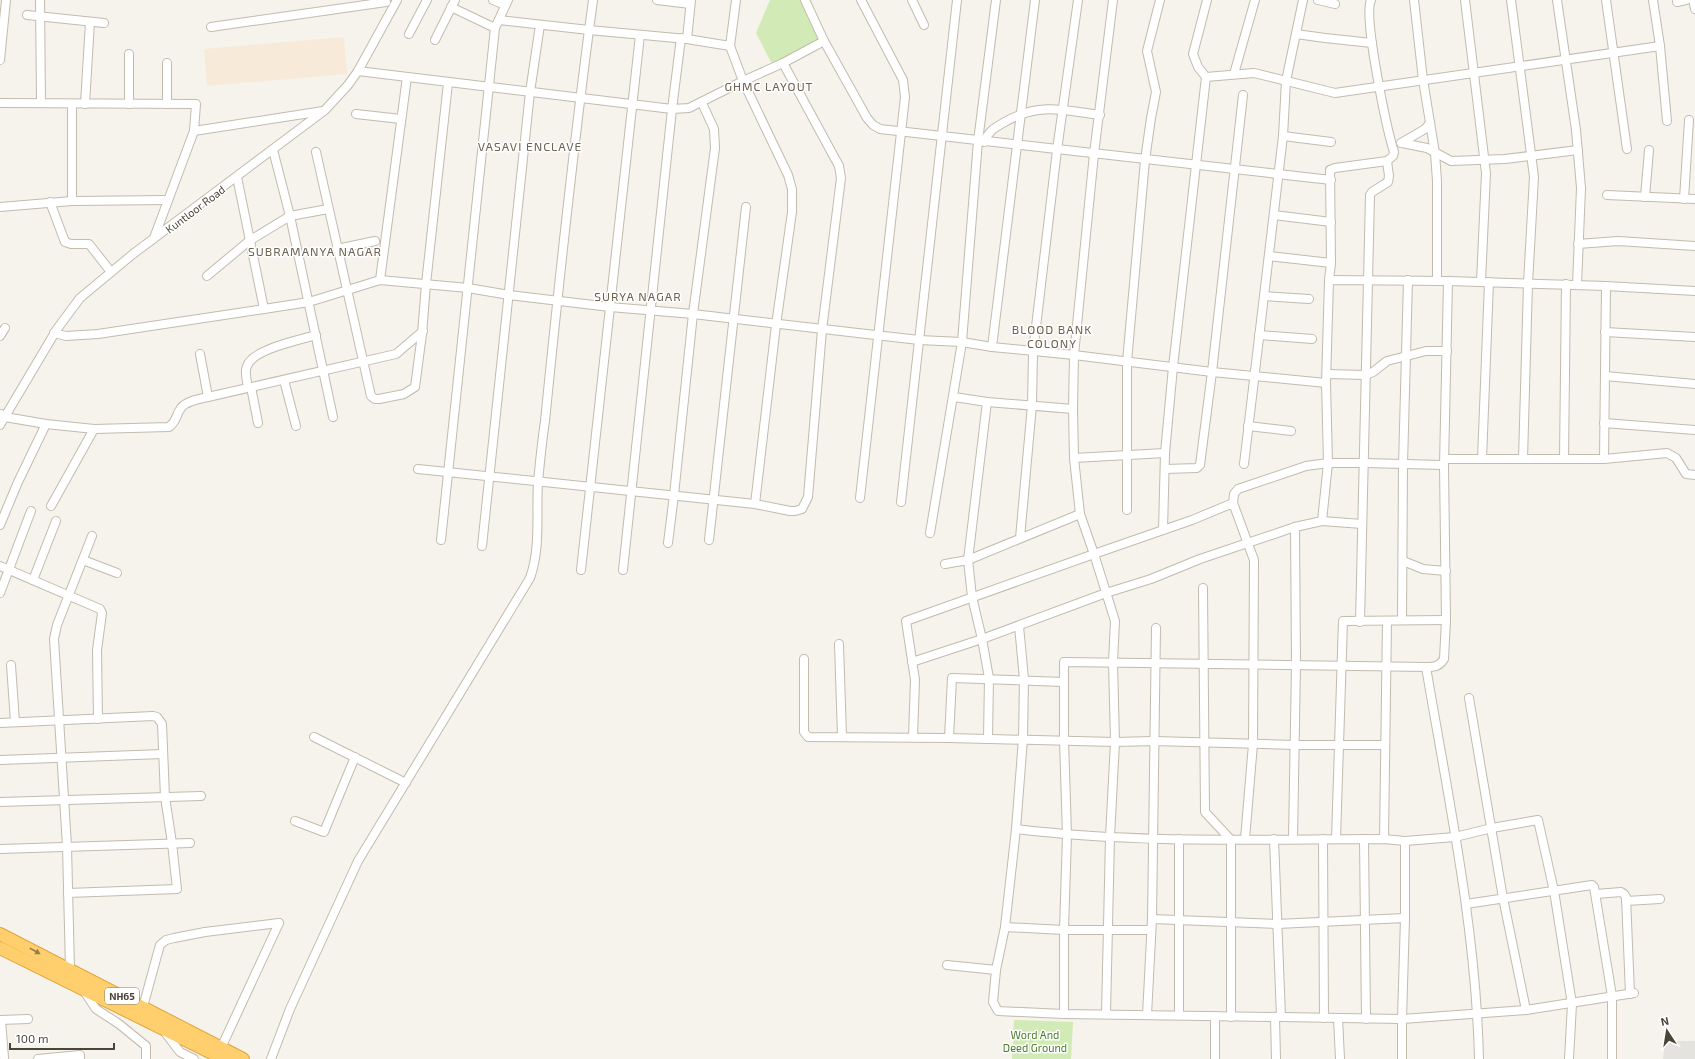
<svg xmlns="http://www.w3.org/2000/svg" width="1695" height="1059" viewBox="0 0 1695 1059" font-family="'Exo 2',sans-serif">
<rect width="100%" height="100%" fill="#f6f3ec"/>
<!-- commercial -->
<polygon fill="#f7ead8" points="344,37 347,74 207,86 204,49"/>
<!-- green -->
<g fill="#d2eab5">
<polygon points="770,0 805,0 820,39 772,64 756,33"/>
<polygon points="1014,1020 1073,1022 1071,1059 1012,1059"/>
</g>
<!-- parking -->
<polygon fill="#e5e3e0" points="1665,1041 1695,1041 1695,1059 1663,1059"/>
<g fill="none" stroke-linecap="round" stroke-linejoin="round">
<!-- minor casing -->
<g stroke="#c2bbae" stroke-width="10">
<g id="minor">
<polyline points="40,0 41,103"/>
<polyline points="493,0 505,5"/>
<polyline points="657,0 690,4"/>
<polyline points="805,0 824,41 867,118 873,125 880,129 1331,180"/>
<polyline points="912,0 924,25"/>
<polyline points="1318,0 1335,4"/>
<polyline points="1414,0 1423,80 1435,153 1437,181 1437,281"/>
<polyline points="1465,0 1486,173 1481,282"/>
<polyline points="1511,0 1534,177 1528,283 1523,459"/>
<polyline points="1557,0 1576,130 1581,188 1577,285"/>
<polyline points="1606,0 1627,149"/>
<polyline points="1653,0 1660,46 1667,121"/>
<polyline points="1693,0 1695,9"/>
<polyline points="1677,2 1686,0"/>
<polyline points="451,7 495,28"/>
<polyline points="27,15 104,23"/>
<polyline points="499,20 589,30 687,39 691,0"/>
<polyline points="211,27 386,2"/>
<polyline points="409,34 427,0"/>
<polyline points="1296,34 1325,38 1372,43"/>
<polyline points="681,38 672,109 689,108 743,81 783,63 824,41"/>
<polyline points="687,39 730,46 736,0"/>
<polyline points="435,40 455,0"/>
<polyline points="730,46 743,81 788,175 792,189 792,212 776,325 755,504"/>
<polyline points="0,60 6,0"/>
<polyline points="358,71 672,109 623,570"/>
<polyline points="1234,74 1255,0"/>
<polyline points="1206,77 1254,73 1335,93 1660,46"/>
<polyline points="0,103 196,104 194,131 154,238"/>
<polyline points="85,104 90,22"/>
<polyline points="129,104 129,54"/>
<polyline points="167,104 167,63"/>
<polyline points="356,114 401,119"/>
<polyline points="194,131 323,111"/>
<polyline points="1283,136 1331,142"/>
<path d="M 984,142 C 988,132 994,128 1003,123 C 1038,102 1062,110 1100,115"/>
<polyline points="1401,143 1425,129 1430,123"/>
<polyline points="1402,143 1427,148 1451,161 1505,159 1578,150"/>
<polyline points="273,150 290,216 333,417"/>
<polyline points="316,152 371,396 375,399 379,399 404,394 415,387 422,334 426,284 448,83"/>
<polyline points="237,177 264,309"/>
<polyline points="1607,195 1695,199"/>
<polyline points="1645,197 1649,150"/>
<polyline points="1684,199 1689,120"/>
<polyline points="72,201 72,104"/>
<polyline points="50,202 65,242 71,244 89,244 111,272"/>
<polyline points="0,207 72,201 168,200"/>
<polyline points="1274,215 1331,222"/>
<polyline points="1578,244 1618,241 1695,246"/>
<polyline points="337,249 375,241"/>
<polyline points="1269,256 1331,263"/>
<polyline points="207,276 249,241 290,216 328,209"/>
<polyline points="380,280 407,77"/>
<path d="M 1329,280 L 1331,263 L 1330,170 L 1335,168 L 1387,161 L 1393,156 L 1394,152 C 1387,130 1363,17 1371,0"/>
<polyline points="1264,296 1309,299"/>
<polyline points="1605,332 1695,337"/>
<polyline points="54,333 66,336 98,334 264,309 309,302 380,280 468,288 509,295 610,307 693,314 919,340 962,342 992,347 1074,355 1212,372 1326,383"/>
<polyline points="1259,335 1312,339"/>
<polyline points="0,336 5,328"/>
<polyline points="992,347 1035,0"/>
<polyline points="200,354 208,397"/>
<polyline points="1327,374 1366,375 1373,372 1387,361 1426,351 1447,351"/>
<polyline points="1605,376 1695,384"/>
<polyline points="284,380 296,426"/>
<path d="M 248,387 C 247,381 244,372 247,366 C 253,349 300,340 316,335"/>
<polyline points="251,387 258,423"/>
<polyline points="954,397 987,402 968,560 972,597 982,639 1106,593 1151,579 1200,559 1295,527 1322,521 1362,524"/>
<polyline points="987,402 1073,409"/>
<path d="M 1,414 L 5,417 L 46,424 L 94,429 L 169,427 C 178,420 175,416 181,408 C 186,401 199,399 208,397 L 396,354 L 423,331"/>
<polyline points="1604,423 1695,430"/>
<polyline points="0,425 57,329 80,298 133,254 325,110 348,85 358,71 397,0"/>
<polyline points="1248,426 1291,431"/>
<polyline points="1074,458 1165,453"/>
<polyline points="1445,459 1604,459 1667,453 1676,458 1686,474 1695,475"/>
<polyline points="1482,459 1489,282"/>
<polyline points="1564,459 1566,284"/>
<polyline points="1604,459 1606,286"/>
<polyline points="1244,464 1283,136 1286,81 1303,0"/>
<polyline points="418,469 755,504 790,511 795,511 802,509 808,497 822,330 841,178 839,166 783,63"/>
<polyline points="1165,469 1197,468 1200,465 1212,372 1243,95"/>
<polyline points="860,498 905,97 903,80 861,0"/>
<polyline points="901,502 957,0"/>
<polyline points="1233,503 1234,494 1238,489 1306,466 1328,463 1364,463 1444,465"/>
<polyline points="51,506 94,429"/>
<polyline points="1127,510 1127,362 1145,160 1151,118 1156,92 1147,51 1160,0"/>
<polyline points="1322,521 1328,463 1326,383 1329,280 1448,281"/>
<polyline points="0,525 18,482 46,424"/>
<polyline points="1163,530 1165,453 1173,367 1206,77 1198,67 1193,54 1207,0"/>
<polyline points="930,533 962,342 978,141 996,0"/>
<polyline points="1020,538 1032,405 1033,352 1057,150 1078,0"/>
<polyline points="441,540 495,28 508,0"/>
<polyline points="709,540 746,207"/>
<polyline points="668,543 674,495 693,314 715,148 714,129 702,103"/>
<polyline points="482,546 530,92 540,25"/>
<polyline points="83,560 117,573"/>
<polyline points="1403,561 1423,569 1446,571"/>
<polyline points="945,564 968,560 1080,514"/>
<polyline points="0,566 100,609 102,613 97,650 98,719"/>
<polyline points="581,570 640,35"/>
<polyline points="33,580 56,521"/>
<polyline points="1203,588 1205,812 1231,840 1231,1017"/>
<polyline points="0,593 31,511"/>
<polyline points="1402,620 1403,465 1408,280"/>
<polyline points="1360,622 1370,195 1372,192 1388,182 1389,176 1387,161"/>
<polyline points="1019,626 1024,679 1023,739 1016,829 1005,927 996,970 993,1002 998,1011 1064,1014 1281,1017 1274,839"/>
<polyline points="839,644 842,737"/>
<polyline points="804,659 804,732 808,737 949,738 1115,742 1154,741 1295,745 1385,745"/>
<polyline points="912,662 982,639 989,678 988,738"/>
<polyline points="11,665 15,722"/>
<path d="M 1426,667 C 1448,797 1476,927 1479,1059"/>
<polyline points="1469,698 1503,898 1526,1010"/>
<polyline points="0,723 153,716 157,717 162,724 165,797 172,843 177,889 68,893"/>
<polyline points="314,737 406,783"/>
<polyline points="913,737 915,680 906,621 1094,554 1080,514 1074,458 1073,409 1074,355 1094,154 1113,0"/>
<polyline points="949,738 952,678 1064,682"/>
<polyline points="0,760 163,754"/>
<polyline points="0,802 201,796"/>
<polyline points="295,821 324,832 355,757"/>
<path d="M 1016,829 C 1138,844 1262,839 1384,839 L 1405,841 L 1455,837 L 1492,828 L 1538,820 L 1554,891 L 1572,1004 L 1569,1059"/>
<polyline points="1179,839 1179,1015"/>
<polyline points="1293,839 1296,665 1295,527"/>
<polyline points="1323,839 1324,1018"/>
<polyline points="1336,839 1343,621 1446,620"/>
<polyline points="1364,839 1366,1019"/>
<polyline points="1384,839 1387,621"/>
<polyline points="0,849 190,843"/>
<polyline points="1596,894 1621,892 1624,894 1626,897 1630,994"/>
<polyline points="1626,901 1660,899"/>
<polyline points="1466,904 1592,885 1594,887 1612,996 1612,1059"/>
<polyline points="1405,918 1405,841"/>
<polyline points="1152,919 1277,924 1405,918 1402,1019 1526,1010 1634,993"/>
<polyline points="1005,927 1064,930 1150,930"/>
<polyline points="947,965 996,970"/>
<polyline points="70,970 67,846 54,639 57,625 92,536"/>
<polyline points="84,991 96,1009 119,1024 146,1046 146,1059"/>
<polyline points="143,1007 158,952 160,945 166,940 174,938 205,932 279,923"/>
<path d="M 1064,1014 L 1064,930 L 1067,835 L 1064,740 L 1064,662 L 1426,667 C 1434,667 1439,667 1444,659 L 1446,620 L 1444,465 L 1448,281 L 1606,286 L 1695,291"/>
<polyline points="1106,1014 1110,837 1115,742 1113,662 1115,621 1094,554 1192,520 1233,503 1254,560 1253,744 1245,839"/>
<polyline points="1147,1015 1152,919 1156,628"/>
<polyline points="1275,1017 1276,1059"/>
<polyline points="1281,1017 1402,1019 1402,1059"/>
<polyline points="1338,1018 1340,1059"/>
<polyline points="0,1020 28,1019"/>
<polyline points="1,1020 4,1057"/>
<polyline points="164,1031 180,1052 194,1059"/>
<polyline points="221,1048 279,923"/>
<polyline points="38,1059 80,1055 80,1059"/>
<path d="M 271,1059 L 290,1009 L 358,861 L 530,578 C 541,547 536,514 538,482 C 540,461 542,441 545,421 C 559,281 574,140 593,0"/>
<polyline points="1215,1059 1215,1016"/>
</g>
</g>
<!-- highway casing -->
<g stroke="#e0a43c" stroke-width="14">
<g id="highway">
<polyline points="0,934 243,1059"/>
<polyline points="0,948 224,1059"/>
</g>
</g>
<!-- minor -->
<use href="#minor" stroke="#fff" stroke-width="8"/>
<!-- highway -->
<use href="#highway" stroke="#ffcf6e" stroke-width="12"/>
</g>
<!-- one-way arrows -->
<defs><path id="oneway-solid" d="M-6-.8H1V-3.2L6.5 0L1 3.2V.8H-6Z"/></defs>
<use fill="#937c4e" href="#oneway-solid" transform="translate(35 951) rotate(29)"/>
<g text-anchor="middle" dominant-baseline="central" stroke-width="3" stroke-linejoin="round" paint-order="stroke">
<!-- shield labels -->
<rect fill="#fff" stroke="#817c74" stroke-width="1" x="105" y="988" width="34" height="16" rx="3"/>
<g font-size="10" font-weight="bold" fill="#4b4439">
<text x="122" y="996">NH65</text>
</g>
<!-- street labels -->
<g font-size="11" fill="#4b4439" stroke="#fff">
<text transform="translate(195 209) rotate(-37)">Kuntloor Road</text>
</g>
<!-- park labels -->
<g font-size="11" fill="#4a7f2a" stroke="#fff">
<text x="1035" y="1034">Word And<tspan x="1035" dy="13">Deed Ground</tspan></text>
</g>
<!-- neighbourhood labels -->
<g font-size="12" letter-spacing="1" fill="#6e6250" stroke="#fff">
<text x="769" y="86">GHMC LAYOUT</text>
<text x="530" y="146">VASAVI ENCLAVE</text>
<text x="315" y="251">SUBRAMANYA NAGAR</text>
<text x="638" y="296">SURYA NAGAR</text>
<text x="1052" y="329">BLOOD BANK<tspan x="1052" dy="14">COLONY</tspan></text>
</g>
</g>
<!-- north arrow -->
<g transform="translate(1667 1031) rotate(348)" stroke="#ffffff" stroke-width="3" paint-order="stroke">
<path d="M0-3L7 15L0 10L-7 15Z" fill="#4b4439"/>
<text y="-6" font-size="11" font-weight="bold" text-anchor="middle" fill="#4b4439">N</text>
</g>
<!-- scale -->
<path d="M10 1043v6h104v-6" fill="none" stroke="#4b4439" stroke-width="2"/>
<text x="16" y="1043" font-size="12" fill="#4b4439" stroke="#ffffff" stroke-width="3" paint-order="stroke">100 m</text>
</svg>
